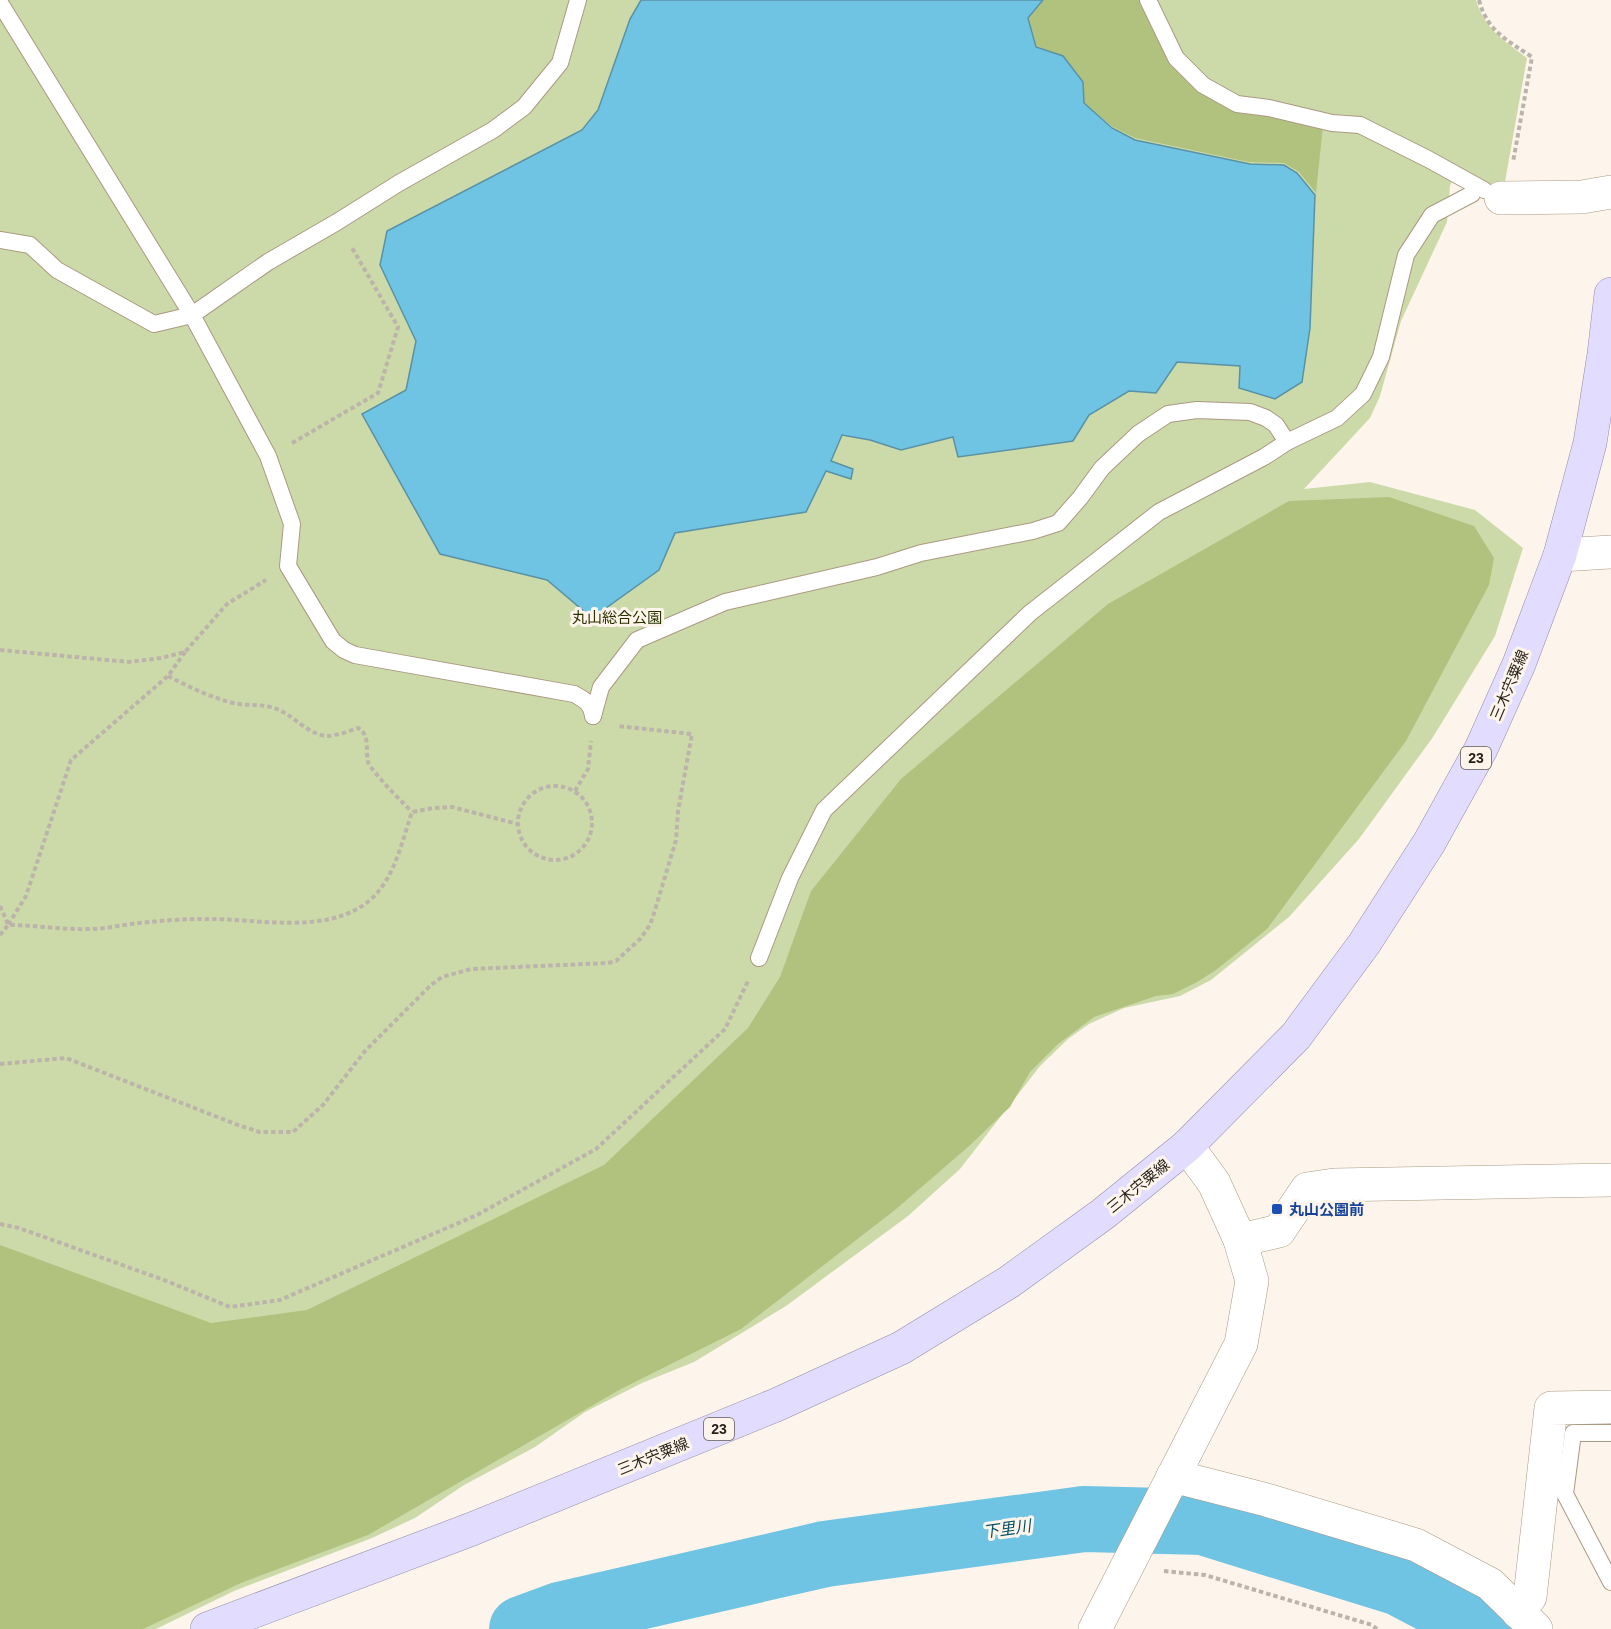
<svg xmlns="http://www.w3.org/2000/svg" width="1611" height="1629" viewBox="0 0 1611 1629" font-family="Arial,'Noto Sans JP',sans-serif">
<rect width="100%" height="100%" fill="#fdf5eb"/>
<!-- green -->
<path fill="#ccdaa9" d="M 0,0 L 1476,0 C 1485,30 1504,40 1527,58 L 1503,193 L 1456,172 L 1450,186 L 1447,222 L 1401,321 L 1380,396 L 1370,418 L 1304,489 L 1370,482 L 1475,510 L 1523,548 L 1495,636 L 1433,737 L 1359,839 L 1289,917 L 1211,980 L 1180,996 L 1124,1008 L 1089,1024 L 1068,1039 L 1040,1066 L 960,1169 L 908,1216 L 786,1306 L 694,1362 L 642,1383 L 585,1412 L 535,1447 L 464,1485 L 415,1518 L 372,1538 L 234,1591 L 156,1629 L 0,1629 Z"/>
<!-- forest -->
<g fill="#b0c27d">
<polygon points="1044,0 1143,0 1199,87 1323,125 1316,193 1299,172 1284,163 1249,162 1135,138 1113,127 1084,103 1083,81 1063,56 1036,46 1029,18"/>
<polygon points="1389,497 1474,526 1494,558 1489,585 1406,741 1267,929 1216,970 1197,982 1173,994 1156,996 1094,1017 1058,1044 1030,1072 1010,1107 968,1147 895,1210 741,1329 621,1389 368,1535 241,1583 143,1629 0,1629 0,1245 211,1323 307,1310 604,1165 748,1028 780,977 811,891 901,779 1108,604 1289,501"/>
</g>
<!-- water -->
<polygon fill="#6fc3e3" stroke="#5992a5" stroke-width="1.5" points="641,0 1043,0 1028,18 1036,47 1063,56 1083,82 1084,103 1112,128 1135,140 1250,164 1284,165 1297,173 1315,195 1310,328 1302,382 1275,399 1239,388 1240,366 1177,362 1156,393 1129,391 1089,415 1073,441 958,457 953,437 901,450 870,440 842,435 831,461 853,469 851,479 826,471 806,512 675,533 659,570 592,618 547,580 440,554 362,414 406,390 416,341 380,265 387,231 582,130 598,110 630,19"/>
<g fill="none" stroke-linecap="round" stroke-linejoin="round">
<!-- river -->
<polyline stroke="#6fc3e3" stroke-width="66" points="522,1629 560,1615 825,1554 1084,1519 1203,1522 1400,1583 1474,1622 1480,1629"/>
<!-- service casing -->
<g stroke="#ab9982" stroke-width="18">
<g id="service">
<polyline points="1148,0 1176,58 1203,85 1237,104 1269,108 1332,123 1360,125 1428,159 1484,190"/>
<path d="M 0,3 L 192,315 L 268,456 L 292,524 L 288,566 L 333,641 L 344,650 L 355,655 L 574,694 C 585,700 591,703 593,716"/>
<polyline points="0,240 30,245 57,270 154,324 192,315 268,262 337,222 399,183 493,130 524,107 560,63 578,0"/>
<polyline points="593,716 601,687 637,640 725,602 877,567 921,553 1033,531 1058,523 1080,498 1102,468 1138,434 1168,414 1197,410 1250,412 1266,418 1276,425 1287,442"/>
<polyline points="759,958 790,878 824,810 1030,613 1159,512 1264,457 1287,442 1337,418 1363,394 1381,357 1406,255 1432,215 1472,194 1474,186"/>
<polyline points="1611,1433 1573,1433 1565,1494 1611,1582"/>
</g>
</g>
<!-- minor casing -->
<g stroke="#ab9982" stroke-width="34">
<g id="minor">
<polyline points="1501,198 1582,197 1611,192"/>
<polyline points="1560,555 1611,552"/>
<polyline points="1240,1240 1279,1231 1307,1189 1334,1185 1611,1180"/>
<polyline points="1173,1476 1263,1499 1416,1545 1490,1584 1536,1629"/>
<polyline points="1518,1612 1530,1597 1551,1408 1611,1407"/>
</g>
</g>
<!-- tertiary casing -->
<g stroke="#ab9982" stroke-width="34">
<polyline id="tertiary" points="1095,1629 1241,1344 1252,1281 1240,1240 1214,1183 1187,1146"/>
</g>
<!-- primary casing -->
<g stroke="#948bac" stroke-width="34">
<polyline id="primary" points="207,1629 472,1529 776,1405 901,1348 1009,1282 1103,1214 1187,1146 1296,1036 1364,944 1429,843 1481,749 1519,664 1560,555 1590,443 1604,354 1611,294"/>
</g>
<!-- path -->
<g stroke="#bcb4ab" stroke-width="4" stroke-dasharray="4.5 3" stroke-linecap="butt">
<path d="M 1479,0 C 1487,31 1507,40 1532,57 L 1513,162"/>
<polyline points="292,443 378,393 398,327 351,246"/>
<polyline points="0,650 129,662 161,658 185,652 227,604 266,580"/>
<path d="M 185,652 L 168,676 L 71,760 L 26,896 L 8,925 C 35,925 63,930 90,929 C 104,929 117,926 131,924 C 155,921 180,919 204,919 C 254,918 322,935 365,904 C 394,883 401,844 412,812 L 433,808 L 452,807 L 518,824"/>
<path d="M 168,676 C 189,687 210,697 233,703 C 251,707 265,702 283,712 C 295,718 310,735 327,736 C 335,736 350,731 358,728 C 371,736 365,750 368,762 C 371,771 404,804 412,812"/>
<circle cx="555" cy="823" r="37"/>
<polyline points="575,791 588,769 591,741"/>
<polyline points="0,906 8,924"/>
<polyline points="0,935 8,925"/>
<polyline points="0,1064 66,1058 238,1125 260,1132 293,1132 323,1105 365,1051 431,985 442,977 471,969 608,963 616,961 640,939 650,925 655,910 676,840 678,811 692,734 618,726"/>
<polyline points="0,1224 19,1228 164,1280 230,1307 280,1300 477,1215 596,1149 725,1029 748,981"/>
<polyline points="1164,1571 1205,1575 1372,1625 1377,1629"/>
</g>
<!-- service -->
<use href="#service" stroke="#fff" stroke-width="16"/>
<!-- minor -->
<use href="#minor" stroke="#fff" stroke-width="33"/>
<!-- tertiary -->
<use href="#tertiary" stroke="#fff" stroke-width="33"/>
<!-- primary -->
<use href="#primary" stroke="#e2dcfe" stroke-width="33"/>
</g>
<!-- markers -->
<rect fill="#1a4fb4" stroke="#fdf5eb" stroke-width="2" x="1271" y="1203" width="12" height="12" rx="3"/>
<g text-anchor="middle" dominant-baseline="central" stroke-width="6" stroke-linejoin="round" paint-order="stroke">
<!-- shield labels -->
<g fill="#fdf5eb" stroke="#665e55" stroke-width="1.5">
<rect x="1461" y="747" width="30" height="22" rx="4.5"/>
<rect x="704" y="1418" width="30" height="22" rx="4.5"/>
</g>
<g font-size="14" font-weight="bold" fill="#251e15">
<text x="1476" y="758">23</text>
<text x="719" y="1429">23</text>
</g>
<!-- park labels -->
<g font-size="15" fill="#293300" stroke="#fdf5eb">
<text x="617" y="617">丸山総合公園</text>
</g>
<!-- street labels -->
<g font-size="15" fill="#251e15" stroke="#fdf5eb">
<text transform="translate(1509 685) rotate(-67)">三木宍粟線</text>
<text transform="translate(1138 1186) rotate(-39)">三木宍粟線</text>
<text transform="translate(653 1456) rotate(-22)">三木宍粟線</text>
</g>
<!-- transit labels -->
<g font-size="15" font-weight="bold" fill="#164399" stroke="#fdf5eb" text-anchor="start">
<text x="1289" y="1209">丸山公園前</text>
</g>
<!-- water labels -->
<g font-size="16" font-style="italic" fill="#004e63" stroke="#fdf5eb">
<text transform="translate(1007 1529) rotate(-8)">下里川</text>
</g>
</g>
</svg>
